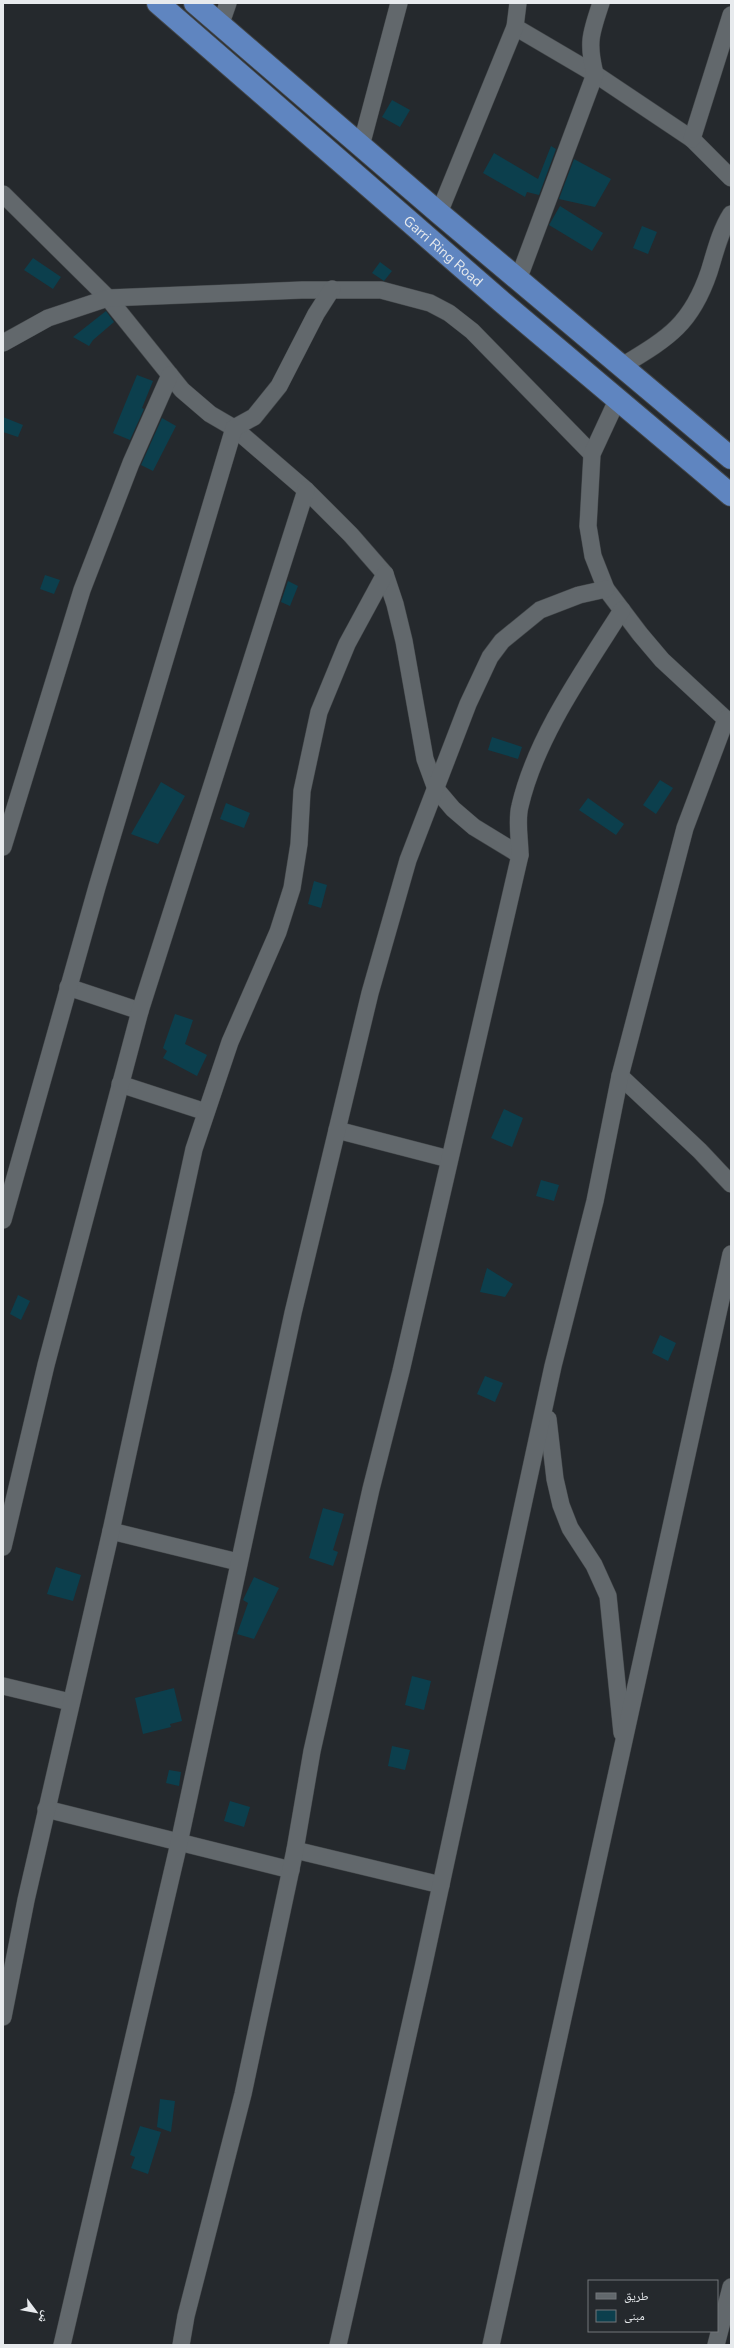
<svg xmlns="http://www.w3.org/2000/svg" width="734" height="2348" viewBox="0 0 734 2348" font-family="'Nunito Sans','Noto Naskh Arabic',sans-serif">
<rect width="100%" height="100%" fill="#25292d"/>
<!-- building -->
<g fill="#0c3f4d">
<polygon points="392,100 410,110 400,127 382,117"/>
<polygon points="551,146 556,149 539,195 527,192 525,197 483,173 494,153 538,179"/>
<polygon points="574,159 611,179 595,207 559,199"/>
<polygon points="560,206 603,233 592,251 549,225"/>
<polygon points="642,226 657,232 648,254 633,248"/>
<polygon points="33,258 61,277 53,289 24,270"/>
<polygon points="380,262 392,271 384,281 372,273"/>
<polygon points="106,311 114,322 93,340 89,346 73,337"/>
<polygon points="137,375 153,381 142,408 144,409 130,440 113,433"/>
<polygon points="3,417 23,425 18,437 3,432"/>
<polygon points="162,418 176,426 153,471 141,465"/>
<polygon points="45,575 60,580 54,594 40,589"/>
<polygon points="288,581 298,586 290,606 281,602"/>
<polygon points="492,737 522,747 518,759 488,750"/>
<polygon points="660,780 673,788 656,814 643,805"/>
<polygon points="161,782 185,796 158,844 131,834"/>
<polygon points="588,798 624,824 616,835 579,810"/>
<polygon points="226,803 250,813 244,828 220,819"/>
<polygon points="314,881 327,885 321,908 308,904"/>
<polygon points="175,1014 193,1020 185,1044 207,1055 197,1076 163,1058 167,1051 163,1048"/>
<polygon points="504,1109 523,1118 512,1147 491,1138"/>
<polygon points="541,1180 559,1185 554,1201 536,1196"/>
<polygon points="487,1268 513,1284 505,1297 480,1292"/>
<polygon points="18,1295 30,1301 21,1320 10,1314"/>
<polygon points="660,1335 676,1343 668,1361 652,1353"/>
<polygon points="485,1376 503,1383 495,1402 477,1394"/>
<polygon points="323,1508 344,1514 333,1550 338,1552 333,1566 309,1558"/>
<polygon points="56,1567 81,1575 73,1601 47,1594"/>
<polygon points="254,1577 279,1588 254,1639 237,1634 248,1603 243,1600"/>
<polygon points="412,1676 431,1681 424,1710 405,1705"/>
<polygon points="174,1688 182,1721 170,1724 171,1727 143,1734 135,1698"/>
<polygon points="392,1746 410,1750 405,1770 388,1766"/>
<polygon points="169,1770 181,1772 179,1786 166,1783"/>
<polygon points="230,1801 250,1807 244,1827 224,1821"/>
<polygon points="160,2099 175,2101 171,2132 157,2127"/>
<polygon points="140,2126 161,2132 148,2174 131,2168 135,2157 130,2155"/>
</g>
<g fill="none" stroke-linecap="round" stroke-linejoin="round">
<!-- minor casing -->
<g stroke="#424649" stroke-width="18">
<g id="minor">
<polyline points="220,26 228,3"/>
<polyline points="515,27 595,74 692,139 731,178"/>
<polyline points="692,139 731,15"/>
<polyline points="361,146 399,3"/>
<polyline points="3,194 108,298 182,390 210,414 234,428 306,490 351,535 385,574 395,604 404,641 425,759 436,789 453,809 474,827 520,855"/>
<polyline points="439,213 515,27 518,3"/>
<path d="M 518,280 L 595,74 C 587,42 591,33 601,3"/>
<polyline points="3,343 48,318 108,298 302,290 381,290 430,303 449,313 472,331 592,454"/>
<path d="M 622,366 C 668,338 691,325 709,272 C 715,253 720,231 731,214"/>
<polyline points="618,398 592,454 588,526 593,556 606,589 640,634 662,660 731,724"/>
<polyline points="3,847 82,590 131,463 170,375"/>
<polyline points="68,987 140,1011"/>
<polyline points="620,1076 700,1151 731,1184"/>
<polyline points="120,1084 206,1112"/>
<polyline points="337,1130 449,1159"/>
<polyline points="3,1220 97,887 234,428 254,417 279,386 316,314 332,289"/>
<polyline points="548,1419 555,1479 561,1505 570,1528 594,1565 608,1596 622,1733"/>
<polyline points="111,1531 238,1562"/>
<polyline points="3,1547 46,1365 140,1011 306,490"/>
<polyline points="3,1686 70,1702"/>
<polyline points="46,1809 291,1870"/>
<polyline points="295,1850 441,1885"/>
<polyline points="3,2017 26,1900 111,1531 194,1149 230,1042 278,932 292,888 299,844 302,791 319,712 347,644 385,574"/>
<polyline points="62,2345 179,1843 293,1313 370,993 408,860 468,704 490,657 502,641 540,610 579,595 606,589"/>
<path d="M 181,2345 L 186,2316 L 243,2094 L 295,1850 L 312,1751 L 371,1489 L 401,1371 L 520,855 C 520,840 516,821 520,806 C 536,737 584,670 622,610"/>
<polyline points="338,2345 423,1968 553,1366 595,1201 620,1076 685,828 726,719"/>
<polyline points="491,2345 731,1254"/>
<polyline points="716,2345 731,2287"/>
</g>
</g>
<!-- trunk casing -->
<g stroke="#424649" stroke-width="24">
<g id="trunk">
<path id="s1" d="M 158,3 L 502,302 L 731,495"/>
<polyline points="195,3 439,213 731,458"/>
</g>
</g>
<!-- minor -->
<use href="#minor" stroke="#62686c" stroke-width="17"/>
<!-- trunk -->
<use href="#trunk" stroke="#5f85c0" stroke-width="22"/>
</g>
<g text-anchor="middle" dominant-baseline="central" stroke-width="3" stroke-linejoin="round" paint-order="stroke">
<!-- street labels -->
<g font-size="14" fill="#e7eaed" stroke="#25292d">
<text stroke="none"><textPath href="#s1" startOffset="378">Garri Ring Road</textPath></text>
</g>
</g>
<!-- border -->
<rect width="734" height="2348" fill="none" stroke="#e7eaed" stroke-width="8"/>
<!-- legend -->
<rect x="588" y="2280" width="130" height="52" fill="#25292d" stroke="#73767a"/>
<rect x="596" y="2293" width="20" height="6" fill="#62686c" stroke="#73767a"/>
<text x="624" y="2300" font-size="12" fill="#e7eaed">طريق</text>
<rect x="596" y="2310" width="20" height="12" fill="#0c3f4d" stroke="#73767a"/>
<text x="624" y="2320" font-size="12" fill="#e7eaed">مبنى</text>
<!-- north arrow -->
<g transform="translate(36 2312) rotate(122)" stroke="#25292d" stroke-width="3" paint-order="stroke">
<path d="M0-3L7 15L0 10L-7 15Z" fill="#e7eaed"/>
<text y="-6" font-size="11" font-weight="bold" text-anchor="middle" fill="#e7eaed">ش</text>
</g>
</svg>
